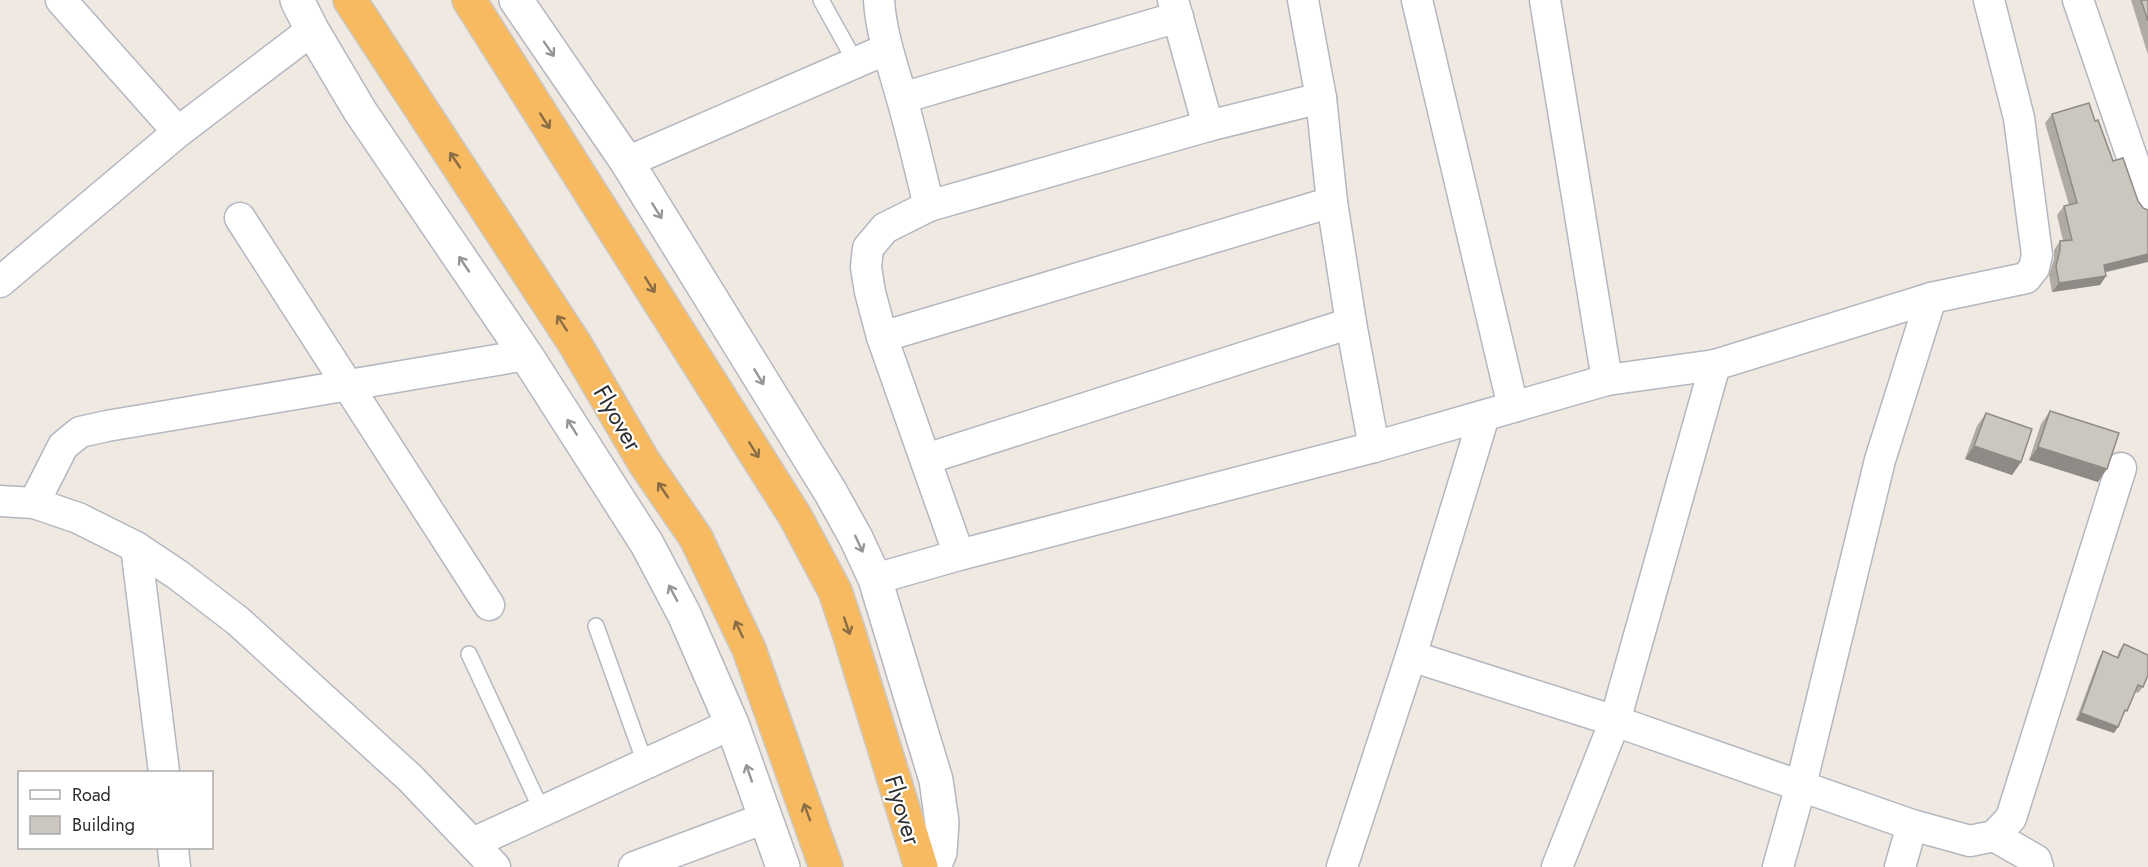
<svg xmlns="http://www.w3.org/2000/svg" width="2148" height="867" viewBox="0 0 2148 867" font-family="Jost,sans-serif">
<rect width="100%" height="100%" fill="#efe9e1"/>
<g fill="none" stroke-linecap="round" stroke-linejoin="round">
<!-- service casing -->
<g stroke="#b4b7c1" stroke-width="18">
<g id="service">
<polyline points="821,0 856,63"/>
<polyline points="596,626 645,763"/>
<polyline points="469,654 542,811"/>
</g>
</g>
<!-- minor casing -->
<g stroke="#b4b7c1" stroke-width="33">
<g id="minor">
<polyline points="61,0 178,132"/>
<path d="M 879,0 C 881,34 893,66 902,99 C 912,134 920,170 929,206"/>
<polyline points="1173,0 1208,126"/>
<polyline points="1303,0 1321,98 1332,202 1351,323 1374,447"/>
<polyline points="1417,0 1513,407"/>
<polyline points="1545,0 1607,380"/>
<polyline points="2078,0 2148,204"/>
<polyline points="902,98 1178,17"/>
<polyline points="627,162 887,49"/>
<polyline points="240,218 489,605"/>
<polyline points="0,282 178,132 312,30"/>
<polyline points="1931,298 2026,278 2034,268 2037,255 2019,118 1989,0"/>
<polyline points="882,337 1332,202"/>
<polyline points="926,459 1351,323"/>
<polyline points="0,501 34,503 78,518 136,547 178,575 238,621 410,778 495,867"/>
<polyline points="34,503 63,446 80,432 107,426 526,355"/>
<polyline points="136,547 164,772"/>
<polyline points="959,555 882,337 870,292 866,267 868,248 885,228 929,206 1208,126 1321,98"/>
<polyline points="875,579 959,555 1374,447 1607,380 1715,365 1931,298 1880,460 1801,785 1778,867"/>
<polyline points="1411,656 1615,721 1912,825 1970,841 1994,836 2011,818 2121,468"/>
<polyline points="1994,836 2036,860 2038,867"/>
<polyline points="473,843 732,724"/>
<polyline points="173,848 175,867"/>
<polyline points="634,867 765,818"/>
<polyline points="1342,867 1411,656 1484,416"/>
<polyline points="1557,867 1615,721 1715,365"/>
<polyline points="1900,867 1912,825"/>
</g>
</g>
<!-- secondary casing -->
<g stroke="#b4b7c1" stroke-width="36">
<g id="secondary">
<polyline points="297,0 312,30 360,111 526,355 647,544 684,614 732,724 783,867"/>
<polyline points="516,0 627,162 831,493 856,538 875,579 936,780 942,822 940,852 934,867"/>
</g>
</g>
<!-- trunk casing -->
<g stroke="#c9c9c9" stroke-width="36">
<g id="trunk">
<polyline points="350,0 575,344 644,462 696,538 749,649 826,867"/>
<polyline points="469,0 795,516 835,591 849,633 921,867"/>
</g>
</g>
<!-- service -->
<use href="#service" stroke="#fff" stroke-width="15"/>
<!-- minor -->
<use href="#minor" stroke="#fff" stroke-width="30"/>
<!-- secondary -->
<use href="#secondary" stroke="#fff" stroke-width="33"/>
<!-- trunk -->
<use href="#trunk" stroke="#f8ba60" stroke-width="33"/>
</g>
<!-- wall -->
<g fill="#afaba4">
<polygon points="2131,0 2148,0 2148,55"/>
<polygon points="2052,114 2106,276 2100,285 2052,292 2049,275 2054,259 2054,250 2060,241 2063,241 2057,215 2064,206 2069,205 2045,123"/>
<polygon points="2050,411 2098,482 2029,460 2041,424"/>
<polygon points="1986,413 2021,462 2012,475 1965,459 1977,426"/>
<polygon points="2124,644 2143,687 2138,693 2135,692 2114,733 2076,720 2099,658 2103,651 2117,657 2119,651"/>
</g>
<!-- shaded-wall -->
<g fill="#8e8b86">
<polygon points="2148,254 2148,262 2098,274 2104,265"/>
<polygon points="2106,276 2100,285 2052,292 2059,283"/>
<polygon points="1974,446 2021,462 2012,475 1965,459"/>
<polygon points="2038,447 2107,469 2098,482 2029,460"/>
<polygon points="2081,713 2118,727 2114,733 2076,720"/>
</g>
<!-- building -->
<g fill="#cbc7bf" stroke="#8e8b86" stroke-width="1.5">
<polygon points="2141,0 2148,0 2148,21"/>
<polygon points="2089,103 2095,121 2098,120 2113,161 2123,158 2138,201 2143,208 2148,210 2148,254 2104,265 2106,276 2059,283 2056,266 2060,250 2060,241 2072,240 2064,206 2077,203 2052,114"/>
<polygon points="2050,411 2119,433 2107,469 2038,447"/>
<polygon points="1986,413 2032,429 2021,462 1974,446"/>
<polygon points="2124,644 2148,655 2148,675 2143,687 2138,685 2127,711 2125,710 2118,727 2081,713 2103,651 2118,658"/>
</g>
<!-- one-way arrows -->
<defs><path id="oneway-shaft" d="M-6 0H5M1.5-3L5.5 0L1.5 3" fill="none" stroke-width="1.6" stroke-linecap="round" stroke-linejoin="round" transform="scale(1.5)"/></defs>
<g stroke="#969696">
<use href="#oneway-shaft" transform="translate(549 49) rotate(55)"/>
<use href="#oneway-shaft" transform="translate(657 211) rotate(58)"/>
<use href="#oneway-shaft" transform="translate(464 264) rotate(-124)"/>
<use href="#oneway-shaft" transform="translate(759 377) rotate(59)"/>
<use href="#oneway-shaft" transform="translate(572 427) rotate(-122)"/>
<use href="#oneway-shaft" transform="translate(859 544) rotate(65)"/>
<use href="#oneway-shaft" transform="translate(673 593) rotate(-118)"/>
<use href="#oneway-shaft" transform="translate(749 773) rotate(-109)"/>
</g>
<g stroke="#896d44">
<use href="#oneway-shaft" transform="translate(545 121) rotate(57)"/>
<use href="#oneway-shaft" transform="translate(455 160) rotate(-124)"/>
<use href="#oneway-shaft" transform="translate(650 285) rotate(58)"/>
<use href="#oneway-shaft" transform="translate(562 323) rotate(-123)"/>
<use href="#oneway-shaft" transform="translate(754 450) rotate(58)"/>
<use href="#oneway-shaft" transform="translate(663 490) rotate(-124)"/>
<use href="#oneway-shaft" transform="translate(847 626) rotate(71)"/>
<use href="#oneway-shaft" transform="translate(739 629) rotate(-115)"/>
<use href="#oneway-shaft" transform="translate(807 812) rotate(-110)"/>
</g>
<g text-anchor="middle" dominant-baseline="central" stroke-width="4.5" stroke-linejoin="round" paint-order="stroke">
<!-- street labels -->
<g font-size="24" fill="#2e2e2e" stroke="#fff">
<text transform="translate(618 418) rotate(60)">Flyover</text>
<text transform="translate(903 810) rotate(73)">Flyover</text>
</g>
</g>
<!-- legend -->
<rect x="18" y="771" width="195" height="78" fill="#ffffff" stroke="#ababab" stroke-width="1.5"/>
<rect x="30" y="790" width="30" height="9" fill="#ffffff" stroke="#ababab" stroke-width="1.5"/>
<text x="72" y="801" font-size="18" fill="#2e2e2e">Road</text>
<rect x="30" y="816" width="30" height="18" fill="#cbc7bf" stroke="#ababab" stroke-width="1.5"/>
<text x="72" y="831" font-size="18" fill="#2e2e2e">Building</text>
</svg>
